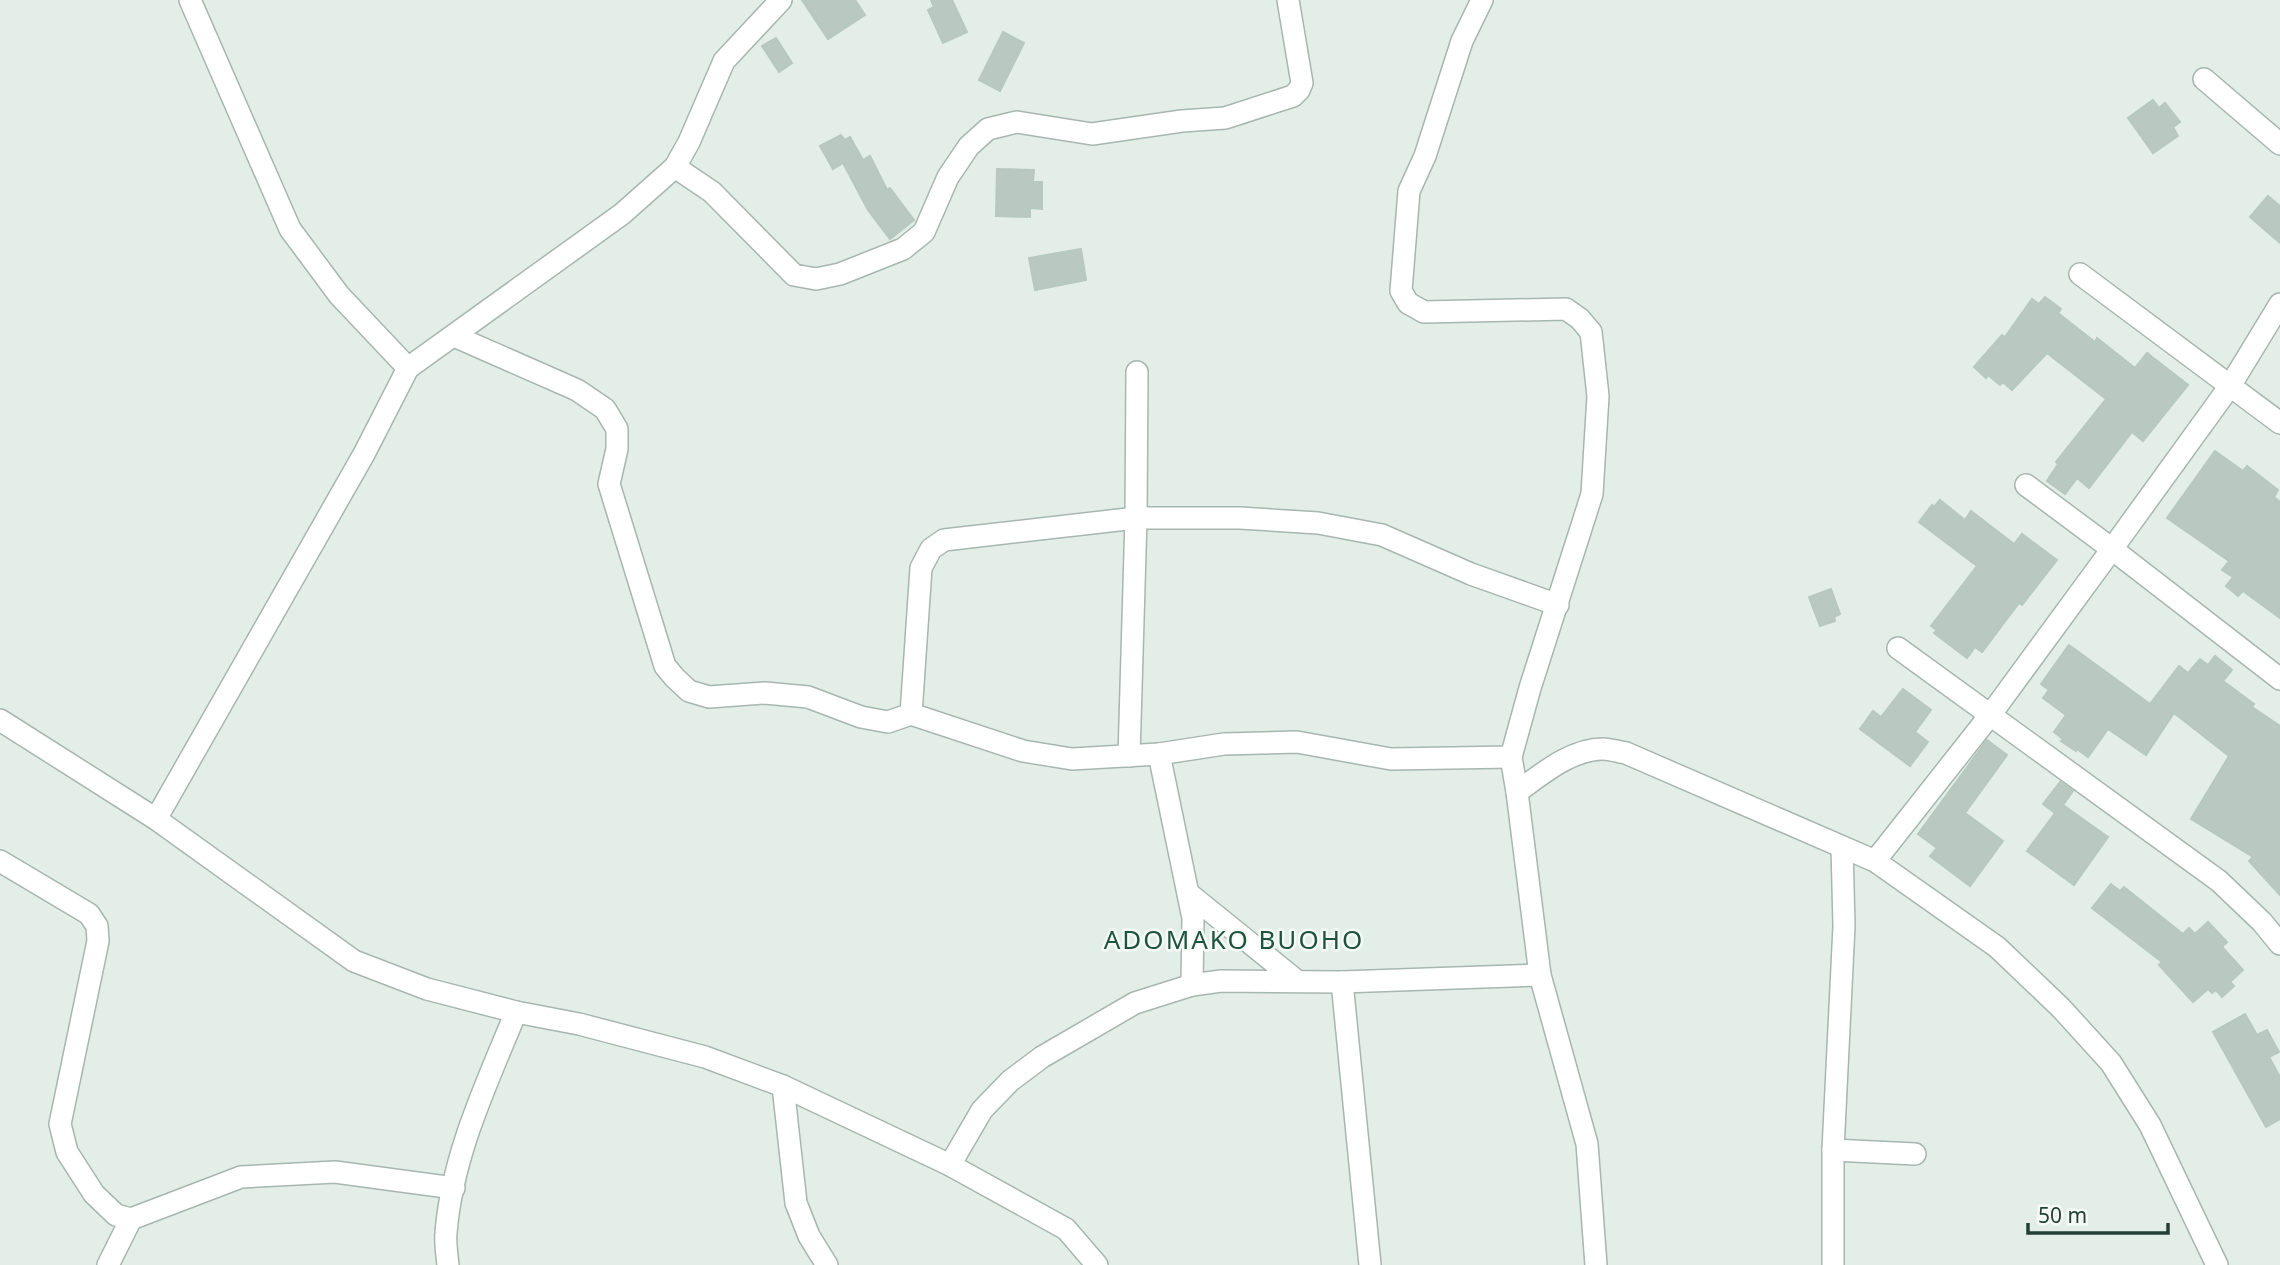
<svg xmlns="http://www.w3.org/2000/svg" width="2280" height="1265" viewBox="0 0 2280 1265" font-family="'Noto Sans',sans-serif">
<rect width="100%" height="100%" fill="#e4eee9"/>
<!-- building -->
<g fill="#b9c9c1" stroke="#b6c8bf" stroke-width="2">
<polygon points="802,0 855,0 865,15 828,39"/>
<polygon points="931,0 952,0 967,32 943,43 928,10 934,7"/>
<polygon points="1003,32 1024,43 1000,91 979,80"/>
<polygon points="776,38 792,63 779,72 762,46"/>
<polygon points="2153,100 2159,108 2165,103 2180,122 2173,127 2178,136 2153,153 2128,118"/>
<polygon points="841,135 845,140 850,137 863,160 870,156 887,190 890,188 914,220 890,239 868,210 843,163 833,169 820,146"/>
<polygon points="997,169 1034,170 1033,182 1042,182 1042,209 1030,208 1030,217 996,216"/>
<polygon points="2268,196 2280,206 2280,243 2250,217"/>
<polygon points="1081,249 1086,280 1035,290 1029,258"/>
<polygon points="2045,297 2061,309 2058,313 2095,342 2097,338 2135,368 2147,353 2188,385 2143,441 2132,432 2089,488 2077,478 2065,494 2047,481 2058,464 2056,462 2106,399 2047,353 2012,390 2003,382 2000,385 1988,375 1986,378 1974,367 2002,335 2005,337 2032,299 2039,304"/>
<polygon points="2215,451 2243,471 2247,466 2278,490 2274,497 2280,502 2280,618 2243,591 2238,596 2226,586 2233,577 2222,570 2229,561 2167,518"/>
<polygon points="1940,500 1965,520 1971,511 2014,544 2022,534 2057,560 2022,605 2019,603 1982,652 1975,647 1967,658 1934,633 1937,630 1931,626 1977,566 1919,522 1932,505 1934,507"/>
<polygon points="1831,589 1840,614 1834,617 1835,621 1820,626 1809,597"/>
<polygon points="2069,645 2150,704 2179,666 2188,673 2200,659 2208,665 2215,656 2232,670 2223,681 2254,704 2252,707 2280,726 2280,895 2249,861 2253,857 2191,819 2229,756 2174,713 2146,755 2108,729 2088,757 2077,749 2076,751 2061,741 2063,739 2054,732 2066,715 2043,698 2049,690 2041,684"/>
<polygon points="1903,689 1931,710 1915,732 1928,742 1910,766 1860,729 1873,711 1881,717"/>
<polygon points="1987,740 2007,755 1965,813 2003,841 1970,886 1930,856 1937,848 1918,834"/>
<polygon points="2060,782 2073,791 2063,805 2108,837 2074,885 2027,851 2055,813 2043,804"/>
<polygon points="2111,884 2120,891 2124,887 2183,934 2189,928 2195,934 2208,922 2227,942 2222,947 2243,970 2230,982 2234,986 2222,997 2216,990 2212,993 2208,989 2193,1002 2159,965 2162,962 2092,908"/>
<polygon points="2245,1014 2257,1035 2267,1030 2279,1052 2269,1057 2280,1077 2280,1119 2266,1127 2213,1032"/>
</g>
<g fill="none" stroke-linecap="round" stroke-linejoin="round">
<!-- minor casing -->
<g stroke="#a6b6b0" stroke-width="24">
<g id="minor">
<polyline points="1482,0 1462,41 1425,156 1409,191 1401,291 1408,303 1424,312 1566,309 1580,319 1591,332 1598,396 1592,494 1530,688 1511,757 1517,792 1540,975 1587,1144 1596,1265"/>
<polyline points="2204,79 2280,144"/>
<polyline points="675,167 712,192 794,275 816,279 840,274 903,249 924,232 948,177 969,146 988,129 1017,122 1092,134 1182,121 1225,118 1293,96 1299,90 1302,83 1288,0"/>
<polyline points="2080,274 2280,423"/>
<polyline points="454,336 577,390 605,409 617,429 617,449 609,484 665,666 675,678 689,691 709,697 765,693 808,697 861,717 888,722 911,714 1023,751 1072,759 1159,754 1224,744 1297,742 1391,759 1511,757"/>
<polyline points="408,368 622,214 675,167 689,142 724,61 781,0"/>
<polyline points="2026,485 2112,549 2280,679"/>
<polyline points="1898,648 2219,881 2262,922 2280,944"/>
<polyline points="911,714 921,568 931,549 944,540 1136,518 1240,518 1318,523 1382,535 1471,574 1558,605"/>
<polyline points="1159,754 1193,918 1192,985"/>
<polyline points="1129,756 1136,518 1137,372"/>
<path d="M 1517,792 C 1542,774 1571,749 1603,749 C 1610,749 1619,752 1626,753 L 1875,861 L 1997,947 L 2061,1008 L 2111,1063 L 2150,1125 L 2217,1265"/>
<polyline points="156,819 364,454 408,368 339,295 290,229 190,0"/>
<polyline points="0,861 89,914 97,926 98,941 60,1124 67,1152 94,1194 116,1215 131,1219 241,1177 335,1172 454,1188"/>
<polyline points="1875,861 1991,714 2112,549 2230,386 2280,304"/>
<polyline points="1188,893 1297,981"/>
<polyline points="1342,982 1370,1265"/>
<polyline points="783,1086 796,1203 809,1236 827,1265"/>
<polyline points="1833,1150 1915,1154"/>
<polyline points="950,1165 982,1110 1010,1081 1042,1057 1135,1003 1192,985 1221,981 1342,982 1540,975"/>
<polyline points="108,1265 131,1219"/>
<path d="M 448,1265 C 447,1255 445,1243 446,1233 C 452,1155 487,1083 516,1012"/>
<polyline points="1833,1265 1833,1150 1844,926 1842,847"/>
</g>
</g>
<!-- tertiary casing -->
<g stroke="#a6b6b0" stroke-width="24">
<polyline id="tertiary" points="0,720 156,819 354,961 427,989 516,1012 579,1024 705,1057 783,1086 950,1165 1066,1229 1097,1265"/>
</g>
<!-- minor -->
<use href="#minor" stroke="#fff" stroke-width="21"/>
<!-- tertiary -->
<use href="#tertiary" stroke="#fff" stroke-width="21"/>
</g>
<g text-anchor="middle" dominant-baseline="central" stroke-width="5" stroke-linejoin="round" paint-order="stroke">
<!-- quarter labels -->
<g font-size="26" letter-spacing="2" fill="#1e5341" stroke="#f5faf7">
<text x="1234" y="939">ADOMAKO BUOHO</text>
</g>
</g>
<!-- scale -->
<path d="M2028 1223v10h140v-10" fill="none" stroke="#234036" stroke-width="3.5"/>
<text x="2038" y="1223" font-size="21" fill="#234036" stroke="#f5faf7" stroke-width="5" paint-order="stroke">50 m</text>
</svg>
